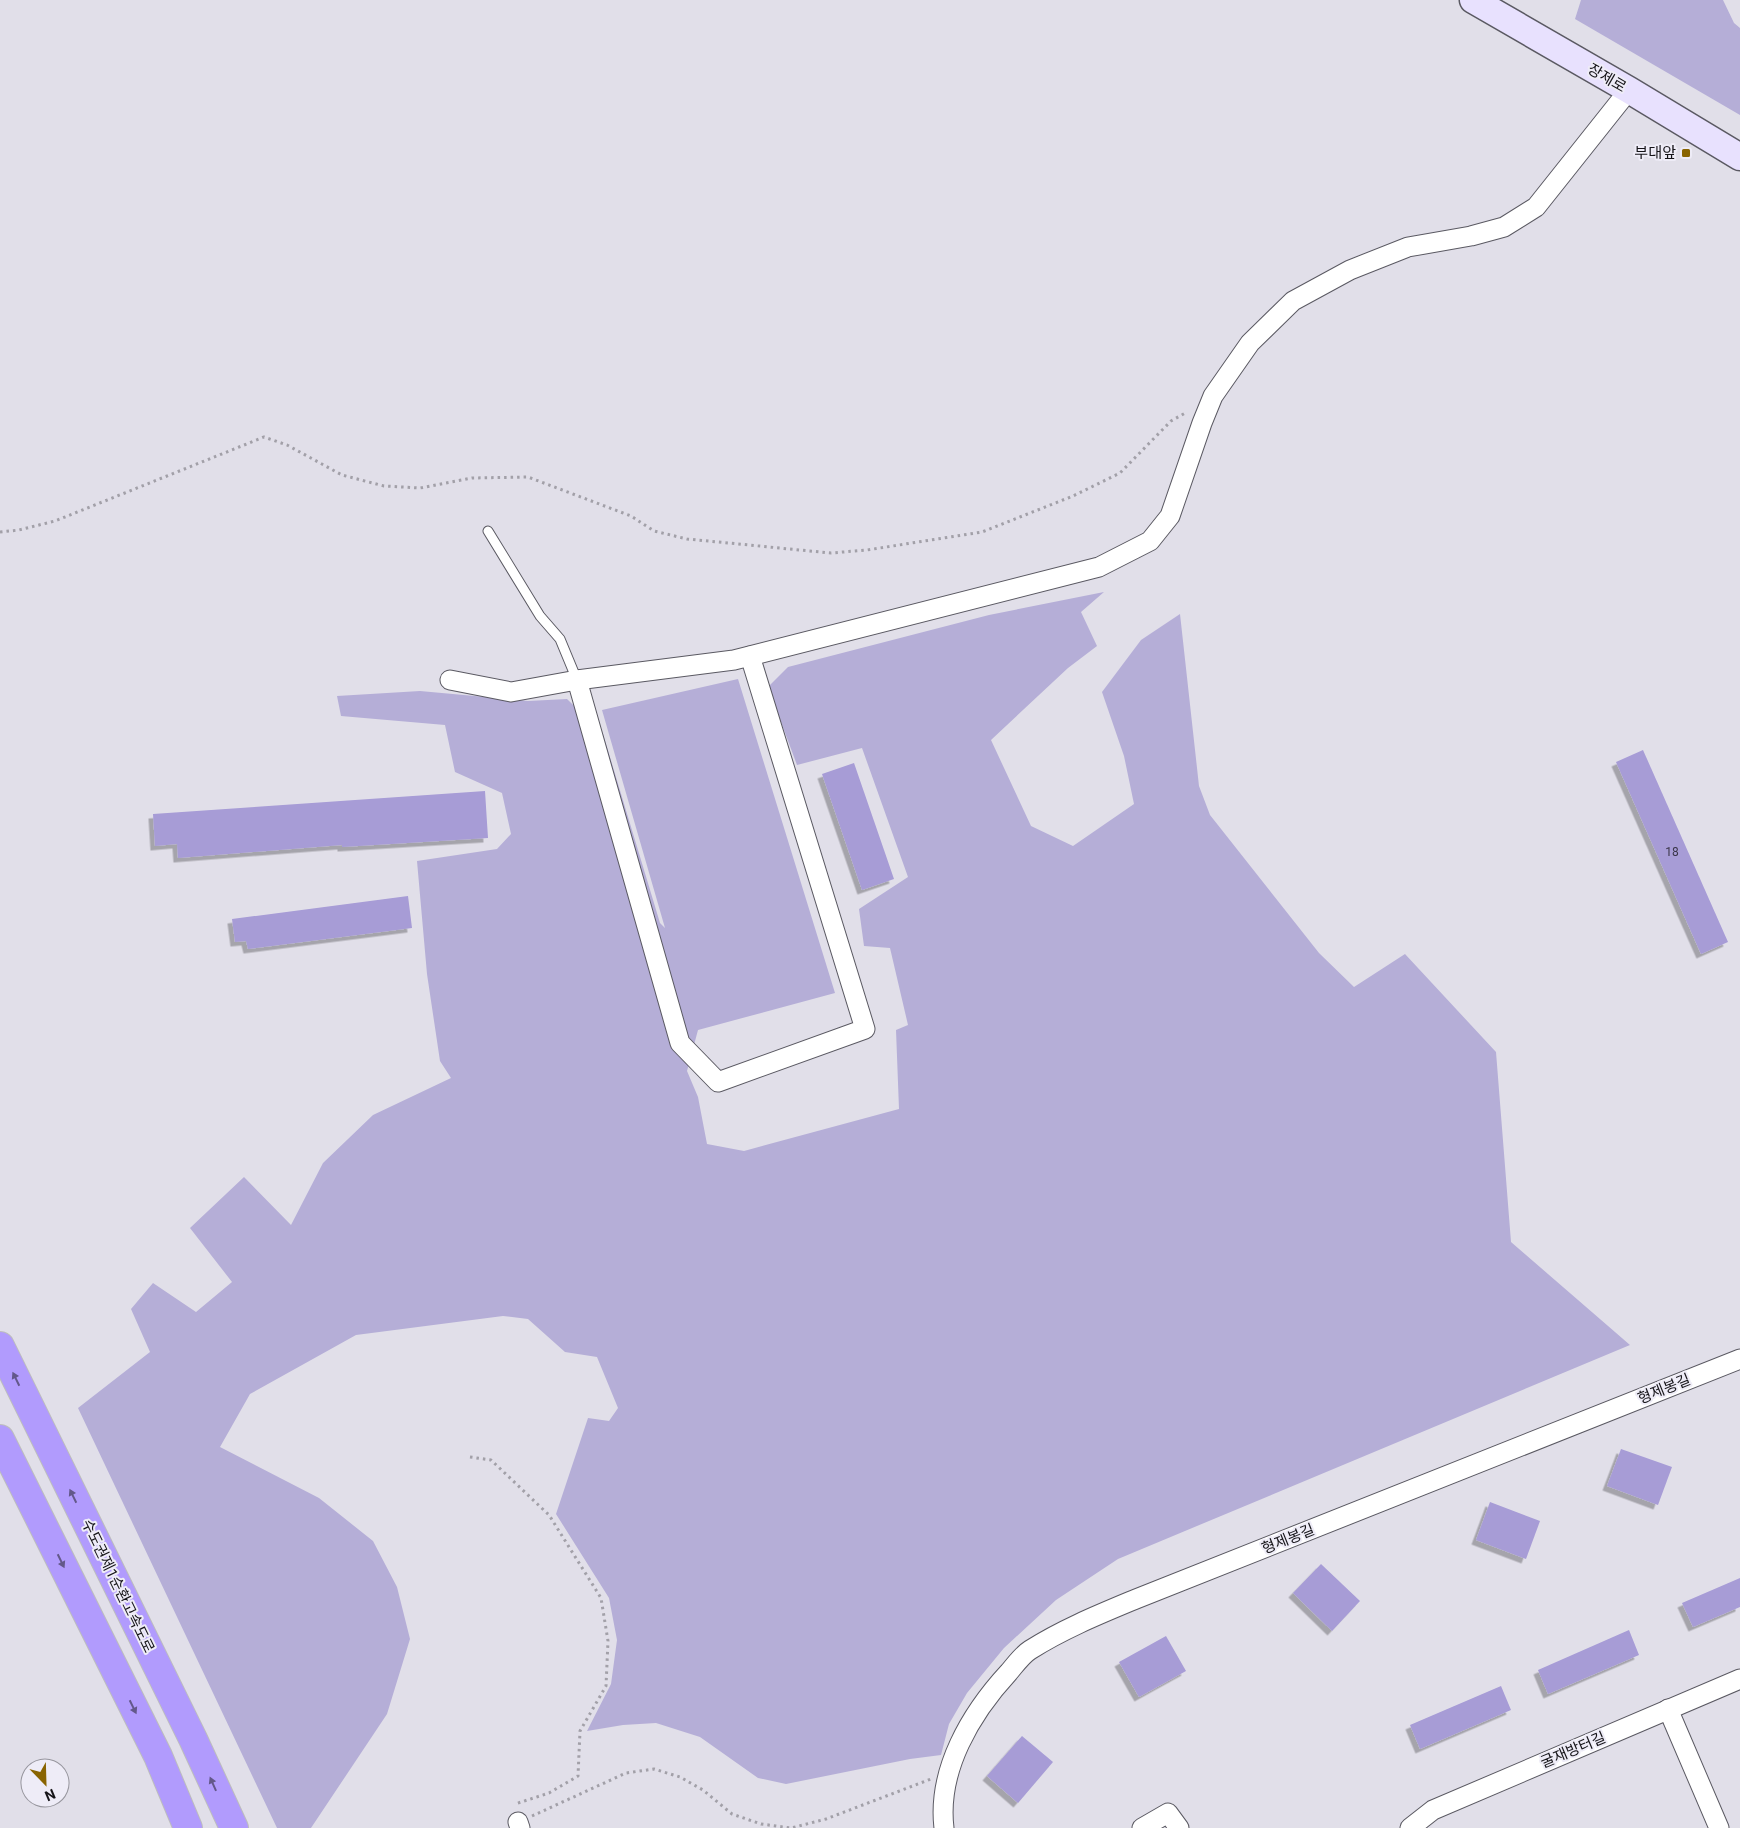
<svg xmlns="http://www.w3.org/2000/svg" width="1740" height="1828" viewBox="0 0 1740 1828" font-family="Roboto,'Noto Sans KR',sans-serif">
<defs>
<filter id="shadow"><feDropShadow dx="-4.5" dy="4.5" stdDeviation="0" flood-color="#0004"/></filter>
</defs>
<rect width="100%" height="100%" fill="#e1dfe9"/>
<!-- green -->
<g fill="#b5aed7">
<polygon points="1581,0 1723,0 1734,23 1740,28 1740,115 1575,19"/>
<polygon points="1104,592 1081,612 1097,646 1068,668 991,740 1031,826 1073,846 1134,804 1124,756 1102,692 1141,640 1180,614 1199,786 1210,815 1319,953 1354,987 1405,954 1496,1052 1511,1242 1630,1345 1118,1559 1056,1600 1004,1648 967,1693 949,1724 941,1755 910,1759 786,1784 758,1778 700,1737 656,1723 623,1725 587,1731 611,1684 617,1640 609,1598 556,1514 588,1418 609,1421 618,1408 597,1357 565,1352 528,1319 503,1316 356,1335 250,1394 220,1447 319,1498 373,1541 397,1587 410,1639 387,1714 311,1828 277,1828 78,1408 150,1352 131,1309 153,1283 196,1312 232,1282 190,1228 244,1177 291,1225 323,1163 373,1115 451,1078 440,1061 427,974 417,861 497,849 511,834 502,793 455,772 445,725 341,716 337,696 420,691 528,701 567,699 603,734 660,923 665,928 602,710 738,679 835,993 698,1030 687,1071 698,1097 707,1144 744,1151 899,1109 896,1030 908,1025 890,948 864,946 859,909 908,877 862,748 797,765 768,687 788,667 989,615"/>
</g>
<!-- building -->
<g fill="#a79cd6" filter="url(#shadow)">
<polygon points="1643,750 1728,942 1701,954 1616,762"/>
<polygon points="854,763 894,879 862,890 822,774"/>
<polygon points="485,791 488,838 342,847 342,845 178,858 177,844 155,846 153,814"/>
<polygon points="408,896 412,928 248,949 246,941 235,942 232,919"/>
<polygon points="1621,1449 1672,1467 1658,1505 1607,1486"/>
<polygon points="1490,1502 1540,1521 1526,1559 1476,1540"/>
<polygon points="1321,1564 1360,1601 1332,1631 1293,1593"/>
<polygon points="1740,1578 1740,1607 1693,1627 1682,1603"/>
<polygon points="1629,1630 1639,1655 1548,1694 1538,1670"/>
<polygon points="1166,1636 1186,1671 1139,1697 1119,1662"/>
<polygon points="1501,1686 1511,1710 1420,1749 1410,1725"/>
<polygon points="1022,1736 1053,1762 1018,1803 987,1776"/>
</g>
<g fill="none" stroke-linecap="round" stroke-linejoin="round">
<!-- service casing -->
<g stroke="#5a5962" stroke-width="11">
<polyline id="service" points="488,531 540,616 560,639 577,680"/>
</g>
<!-- minor casing -->
<g stroke="#5a5962" stroke-width="21">
<g id="minor">
<polyline points="450,680 511,692 577,680 734,660 1099,567 1150,541 1170,516 1202,423 1213,396 1250,343 1293,301 1350,270 1408,247 1471,236 1504,227 1536,207 1629,90"/>
<polyline points="577,680 680,1043 718,1082 865,1029 750,656"/>
<polyline points="1668,1709 1719,1828"/>
<polyline points="518,1822 520,1828"/>
<path d="M 944,1828 C 937,1770 971,1713 1009,1672 C 1015,1665 1022,1655 1030,1650 C 1063,1629 1100,1614 1136,1599 L 1740,1359"/>
<polyline points="1142,1828 1168,1813 1179,1828"/>
<polyline points="1410,1828 1433,1810 1740,1679"/>
</g>
</g>
<!-- secondary casing -->
<g stroke="#5a5962" stroke-width="29">
<polyline id="secondary" points="1473,0 1629,90 1740,157"/>
</g>
<!-- motorway casing -->
<g stroke="#bdbdbe" stroke-width="30">
<g id="motorway">
<polyline points="0,1346 193,1739 234,1828"/>
<polyline points="0,1439 158,1756 188,1828"/>
</g>
</g>
<!-- path -->
<g stroke="#a2a0a8" stroke-width="3" stroke-dasharray="2.5 4" stroke-linecap="butt">
<polyline points="0,532 19,530 55,521 264,437 287,445 342,475 384,486 420,488 472,478 528,477 631,516 654,531 687,539 831,553 867,550 982,532 1073,496 1120,473 1171,421 1187,412"/>
<polyline points="470,1457 491,1460 549,1515 601,1598 608,1641 606,1686 580,1731 578,1776 549,1793 515,1804"/>
<polyline points="532,1816 626,1773 654,1769 680,1777 703,1790 732,1814 761,1824 791,1828 826,1819 931,1779"/>
</g>
<!-- service -->
<use href="#service" stroke="#fff" stroke-width="9"/>
<!-- minor -->
<use href="#minor" stroke="#fff" stroke-width="19"/>
<!-- secondary -->
<use href="#secondary" stroke="#e8e1fe" stroke-width="26"/>
<!-- motorway -->
<use href="#motorway" stroke="#b19bfd" stroke-width="28"/>
</g>
<!-- one-way arrows -->
<defs><path id="oneway-solid" d="M-6-.8H1V-3.2L6.5 0L1 3.2V.8H-6Z" transform="scale(1.25)"/></defs>
<g fill="#63588a">
<use href="#oneway-solid" transform="translate(16 1379) rotate(-116)"/>
<use href="#oneway-solid" transform="translate(73 1496) rotate(-116)"/>
<use href="#oneway-solid" transform="translate(61 1561) rotate(64)"/>
<use href="#oneway-solid" transform="translate(133 1707) rotate(64)"/>
<use href="#oneway-solid" transform="translate(213 1784) rotate(-114)"/>
</g>
<!-- markers -->
<rect fill="#896401" stroke="#eeecf7" stroke-width="2" x="1681" y="148" width="10" height="10" rx="2.5"/>
<g text-anchor="middle" dominant-baseline="central" stroke-width="4" stroke-linejoin="round" paint-order="stroke">
<!-- number labels -->
<g font-size="12" fill="#3a3648">
<text x="1672" y="852">18</text>
</g>
<!-- street labels -->
<g font-size="15" fill="#151418" stroke="#eeecf7">
<text transform="translate(1607 78) rotate(30)">장제로</text>
<text transform="translate(1664 1389) rotate(-22)">형제봉길</text>
<text transform="translate(1288 1539) rotate(-22)">형제봉길</text>
<text transform="translate(118 1586) rotate(64)">수도권제1순환고속도로</text>
<text transform="translate(1573 1750) rotate(-23)">굴재방터길</text>
</g>
<!-- poi labels -->
<g font-size="15" fill="#151418" stroke="#eeecf7" text-anchor="end">
<text x="1676" y="153">부대앞</text>
</g>
</g>
<!-- north arrow -->
<g transform="translate(45 1783) rotate(157)"><circle r="24" fill="#eeecf7" stroke="#97969e"/>
<path d="M0-4L9 19L0 12L-9 19Z" fill="#896401"/>
<text y="-8" font-size="14" font-weight="bold" text-anchor="middle" fill="#151418">N</text>
</g>
</svg>
